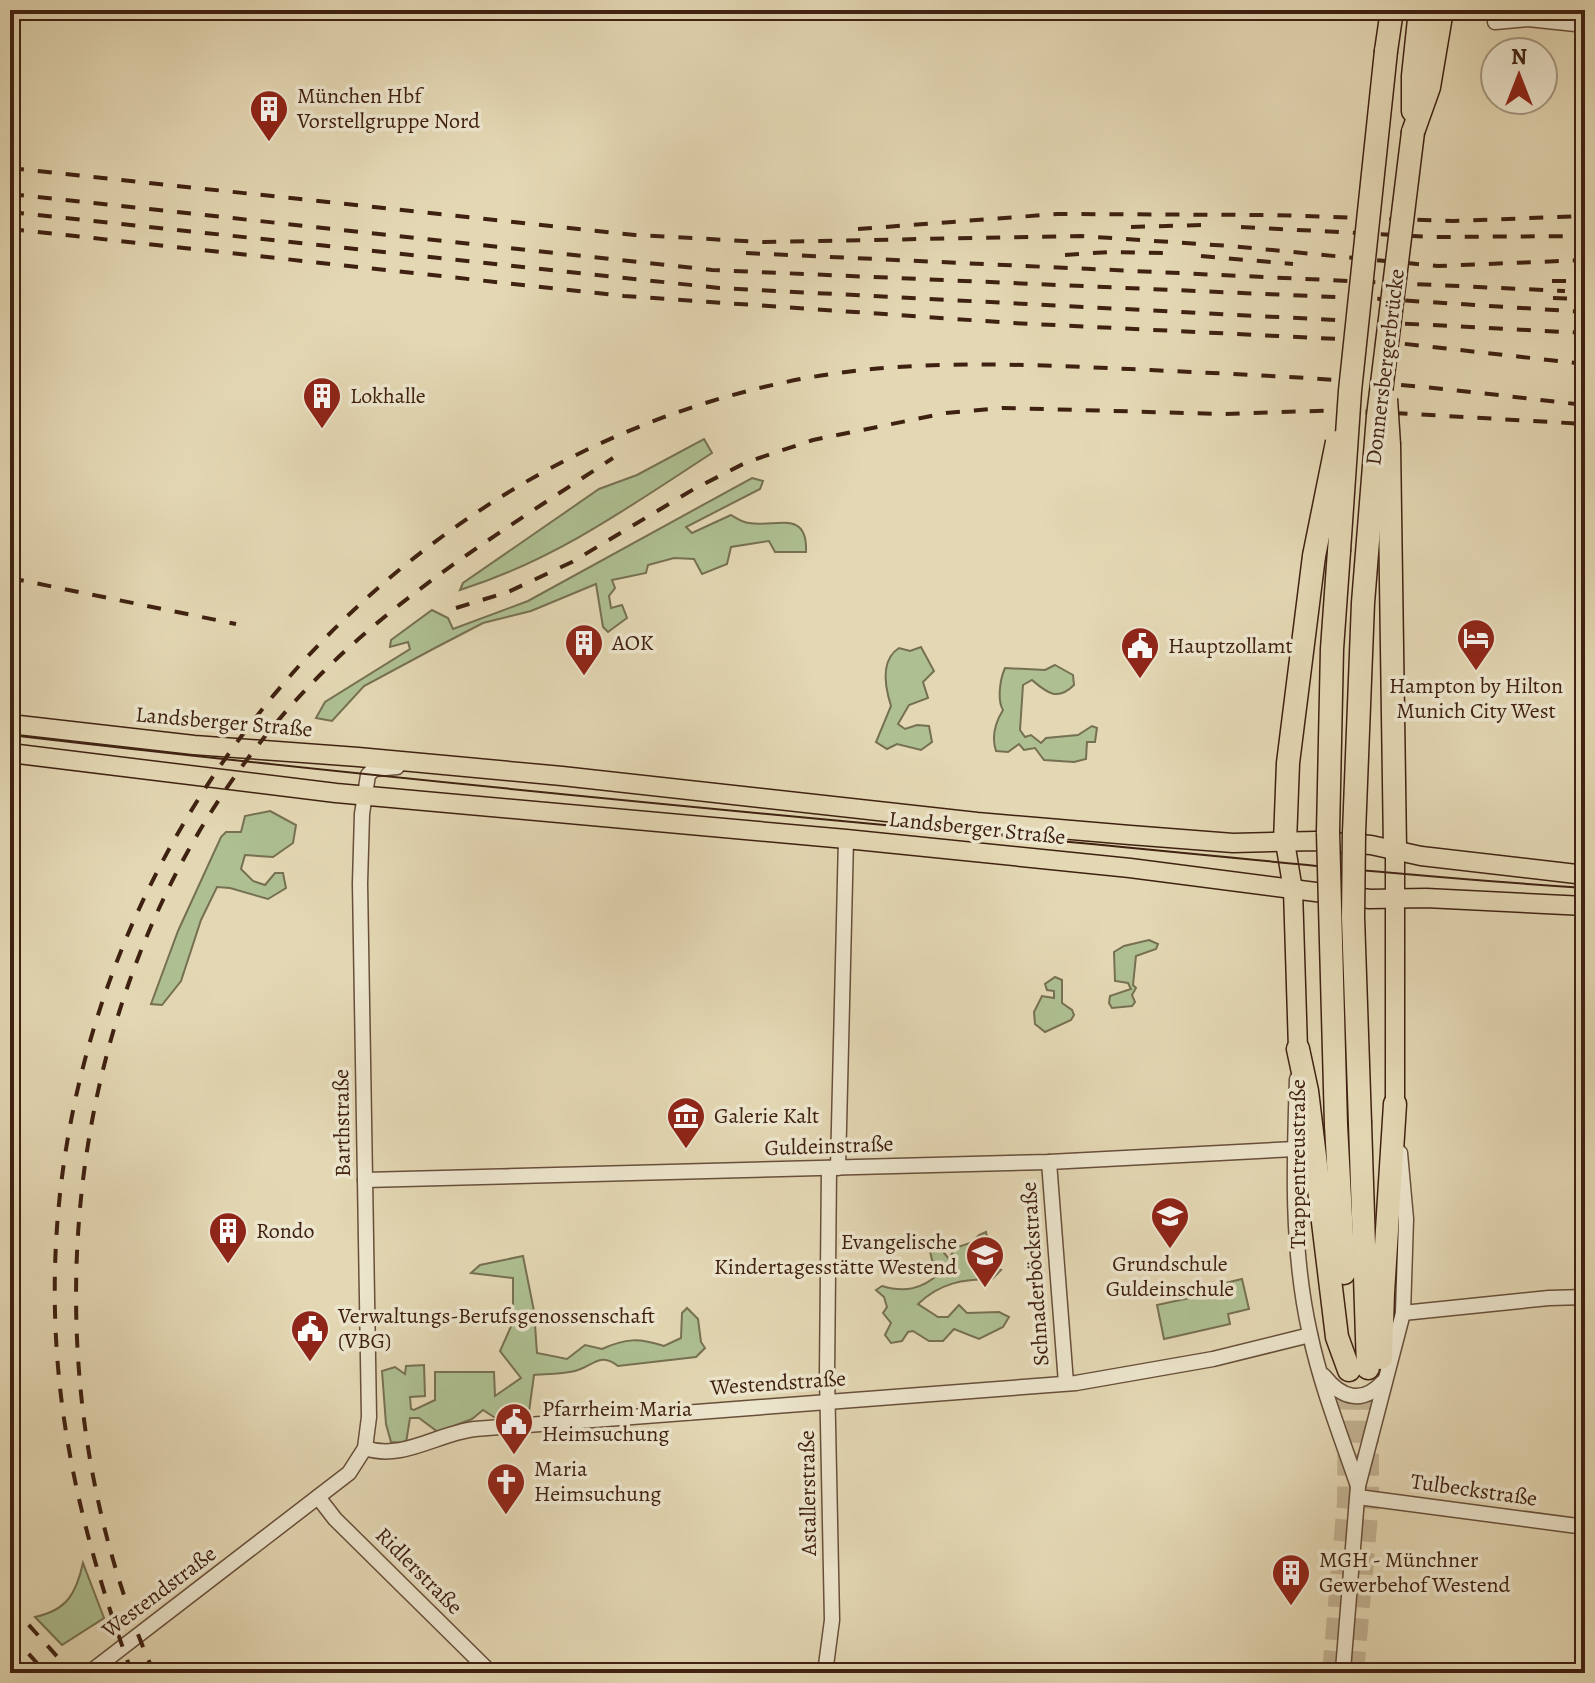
<svg xmlns="http://www.w3.org/2000/svg" width="1595" height="1683" viewBox="0 0 1595 1683" font-family="Alegreya,serif">
<rect width="100%" height="100%" fill="#e4d8b4"/>
<filter id="stains"><feTurbulence type="fractalNoise" baseFrequency=".0025" numOctaves="4"/><feColorMatrix values="0 0 0 0 .2 0 0 0 0 .09 0 0 0 0 .02 0 0 0 .5 -.17"/></filter>
<radialGradient id="worn" r=".72"><stop offset=".6" stop-color="#630" stop-opacity="0"/><stop offset="1" stop-color="#630" stop-opacity=".3"/></radialGradient>
<!-- green -->
<g fill="#aec092" stroke="#767052" stroke-width="2">
<path d="M 704,439 L 712,453 C 629,507 555,560 460,590 L 463,583 L 599,489 L 637,475 Z"/>
<path d="M 752,478 L 763,481 L 760,489 L 686,527 L 692,533 L 731,515 C 736,518 743,523 749,523 C 774,528 808,508 806,552 L 775,552 L 769,541 L 731,547 L 727,564 L 702,574 L 694,559 L 674,558 L 648,565 L 646,573 L 612,580 L 615,588 L 609,596 L 611,608 L 622,605 L 627,618 L 608,632 L 603,627 L 596,584 L 531,611 L 483,623 L 433,649 L 364,686 L 332,721 L 316,718 L 325,702 L 410,649 L 408,642 L 390,647 L 391,640 L 432,610 L 448,618 L 453,629 L 528,601 Z"/>
<path d="M 921,647 L 934,671 L 923,682 L 928,698 L 909,705 L 898,724 L 905,729 L 917,725 L 929,726 L 932,742 L 921,750 L 897,744 L 887,749 L 876,742 L 891,706 C 885,687 880,660 899,648 L 910,651 Z"/>
<path d="M 1055,665 L 1073,675 L 1074,685 C 1057,702 1046,692 1032,680 L 1023,685 L 1020,730 L 1025,737 L 1031,735 L 1041,743 L 1046,738 L 1078,735 L 1092,726 L 1097,728 L 1095,742 L 1087,742 L 1086,759 L 1074,762 L 1044,760 L 1035,748 L 1024,750 L 1019,744 L 1008,752 L 996,751 C 991,736 995,723 1003,710 C 997,700 1000,679 1005,668 L 1045,670 Z"/>
<polygon points="270,811 296,825 293,843 273,857 245,855 241,869 253,881 265,885 275,873 283,873 286,888 268,899 230,888 217,887 201,920 181,981 162,1005 151,1004 178,931 221,837 226,832 241,832 245,816"/>
<polygon points="1149,940 1158,944 1156,949 1136,956 1133,985 1136,988 1132,995 1135,1002 1132,1006 1112,1008 1109,1003 1110,996 1131,989 1128,983 1115,981 1114,952 1124,946"/>
<polygon points="1055,977 1062,980 1062,1003 1072,1010 1074,1015 1071,1020 1045,1032 1035,1024 1034,1012 1042,996 1054,998 1054,991 1047,990 1045,984"/>
<path d="M 986,1232 L 988,1241 L 985,1265 L 1001,1270 L 992,1279 C 963,1279 940,1283 918,1304 L 938,1317 L 948,1317 L 959,1305 L 967,1313 L 999,1312 L 1009,1317 L 1003,1327 L 979,1339 L 954,1329 L 943,1341 L 929,1341 L 913,1331 L 908,1332 L 902,1341 L 891,1343 L 885,1335 L 891,1323 L 883,1313 L 887,1307 L 884,1297 L 876,1290 L 882,1286 C 905,1293 922,1289 940,1273 L 932,1260 L 930,1251 L 940,1248 L 949,1259 L 955,1248 L 973,1242 L 979,1235 Z"/>
<path d="M 523,1256 L 534,1311 L 537,1353 L 567,1359 L 585,1345 L 602,1349 C 626,1338 639,1338 664,1346 L 681,1338 L 682,1313 L 687,1308 L 698,1319 L 701,1342 L 705,1348 L 696,1357 L 618,1366 C 600,1351 592,1367 575,1371 C 562,1374 547,1374 534,1375 L 528,1419 L 497,1419 L 483,1410 L 472,1419 L 438,1432 L 419,1418 L 410,1418 L 406,1443 L 391,1442 L 386,1424 L 382,1371 L 395,1367 L 405,1374 L 406,1366 L 424,1365 L 425,1396 L 410,1397 L 411,1409 L 414,1410 L 435,1400 L 435,1372 L 494,1372 L 495,1396 L 521,1378 L 500,1351 L 513,1322 L 513,1278 L 471,1273 L 480,1265 Z"/>
<polygon points="1242,1279 1249,1309 1228,1314 1230,1324 1164,1339 1157,1305 1222,1291 1221,1284"/>
<path d="M 83,1563 L 104,1618 L 62,1645 L 35,1617 C 67,1610 76,1594 83,1563 Z"/>
</g>
<g fill="none" stroke-linecap="round" stroke-linejoin="round">
<!-- highway-tunnel -->
<g stroke="#c3b393" stroke-width="22" stroke-dasharray="22 11" stroke-linecap="butt">
<polyline points="1333,1673 1348,1502 1349,1370"/>
<polyline points="1353,1673 1368,1503 1368,1368"/>
</g>
<!-- minor casing -->
<g stroke="#684f3a" stroke-width="17">
<g id="minor">
<polyline points="1495,22 1528,19 1585,25"/>
<path d="M 1297,1079 C 1294,1164 1291,1250 1310,1334 C 1321,1386 1341,1436 1358,1486"/>
<polyline points="1049,1162 1066,1383"/>
<polyline points="838,1168 846,839"/>
<polyline points="365,1180 1049,1162 1295,1149"/>
<polyline points="1403,1313 1549,1298 1585,1297"/>
<path d="M 1324,1376 C 1342,1399 1363,1404 1383,1382"/>
<path d="M 365,1448 C 402,1461 438,1433 475,1429 L 1076,1383 L 1213,1359 L 1310,1335"/>
<polyline points="318,1497 335,1519 491,1673"/>
<polyline points="1358,1497 1585,1527"/>
<polyline points="89,1673 349,1473 365,1448 369,1417 360,883 362,814 368,775 374,769 397,767"/>
<polyline points="825,1673 832,1620 827,1375 829,1168"/>
<polyline points="1362,1673 1343,1670 1358,1486 1403,1313 1406,1219 1400,1153"/>
</g>
</g>
<!-- major casing -->
<g stroke="#3f2111" stroke-width="21">
<g id="major">
<polyline points="10,724 194,745 358,757 562,776 977,822 1130,835 1233,843 1316,841 1371,845 1421,856 1585,875"/>
<polyline points="10,753 336,793 846,839 1130,868 1370,899 1426,898 1585,906"/>
<polyline points="1285,842 1293,890 1298,1049"/>
<polyline points="1395,849 1395,1104"/>
</g>
</g>
<!-- highway casing -->
<g stroke="#3f2111" stroke-width="25">
<g id="highway">
<polyline points="1386,51 1392,10"/>
<polyline points="1413,111 1413,76 1420,10"/>
<polyline points="1413,132 1429,87 1442,10"/>
<polyline points="1389,445 1395,849"/>
<polyline points="1328,832 1332,649 1339,551"/>
<polyline points="1354,833 1363,603 1378,416"/>
<polyline points="1285,842 1288,763 1314,556"/>
<polyline points="1298,1049 1307,1091 1337,1337 1349,1370"/>
<polyline points="1360,1123 1368,1368"/>
<polyline points="1336,1125 1344,1273"/>
<polyline points="1381,1358 1383,1293 1395,1104"/>
</g>
</g>
<!-- minor -->
<use href="#minor" stroke="#ede6ce" stroke-width="14"/>
<!-- major -->
<use href="#major" stroke="#e4d8b4" stroke-width="18"/>
<!-- highway -->
<use href="#highway" stroke="#e4d8b4" stroke-width="22"/>
<!-- tram -->
<path stroke="#3f2111" stroke-width="2" d="M 10,735 C 352,775 695,808 1038,839 C 1221,856 1402,876 1585,888"/>
<!-- rail -->
<g stroke="#3f2111" stroke-width="4" stroke-dasharray="14 14" stroke-linecap="butt">
<polyline points="10,168 635,235 764,242 1081,236 1230,246 1438,266 1585,260"/>
<polyline points="10,194 712,270 1381,299 1585,312"/>
<polyline points="10,212 719,288 1585,333"/>
<polyline points="1131,227 1205,225"/>
<polyline points="1241,227 1434,237 1585,236"/>
<polyline points="10,229 624,296 1013,323 1379,341 1585,364"/>
<polyline points="858,229 1057,214 1273,215 1453,221 1585,216"/>
<polyline points="746,253 1565,291"/>
<polyline points="1065,255 1109,252 1169,253"/>
<polyline points="1201,256 1293,264"/>
<polyline points="1552,281 1585,281"/>
<polyline points="1553,298 1585,299"/>
<polyline points="10,578 236,624"/>
<polyline points="456,608 508,592 572,562 694,489 747,462 813,440 946,413 1003,408 1225,414 1343,410 1585,424"/>
<polyline points="10,1604 72,1673"/>
<polyline points="10,1633 46,1673"/>
<path d="M 132,1673 C 92,1565 62,1454 56,1338 C 32,892 349,474 786,382 C 899,358 1015,364 1130,369 C 1208,373 1286,376 1364,382 C 1438,387 1512,397 1585,405"/>
<path d="M 154,1673 C 10,1346 65,928 323,672 C 409,587 513,524 613,458"/>
</g>
<!-- highway-bridge casing -->
<g stroke="#3f2111" stroke-width="25" stroke-linecap="butt">
<g id="highway-bridge">
<polyline points="1386,399 1389,445"/>
<polyline points="1378,416 1413,132"/>
<polyline points="1339,551 1350,391 1386,51"/>
<polyline points="1314,556 1337,442"/>
<polyline points="1328,832 1336,1125"/>
<polyline points="1354,833 1353,917 1360,1123"/>
</g>
</g>
<!-- highway-bridge -->
<use href="#highway-bridge" stroke="#e4d8b4" stroke-width="22"/>
</g>
<!-- icons -->
<defs>
<g id="building-pin" transform="scale(2)"><path d="M0 17L-7.5 6A9.5 9.5 0 1 1 7.5 6Z" fill="#8f2418" stroke="#ede6ce"/><path d="M-4-6H4V6H1V3H-1V6H-4ZM-2.5-4.3h1.7v1.8h-1.7ZM.8-4.3h1.7v1.8H.8ZM-2.5-1h1.7V.8h-1.7ZM.8-1h1.7V.8H.8Z" fill="#fff"/></g>
<g id="hotel-pin" transform="scale(2)"><path d="M0 17L-7.5 6A9.5 9.5 0 1 1 7.5 6Z" fill="#8f2418" stroke="#ede6ce"/><path d="M-6-4.5h1.5V1H6V5H4.5V3h-9V5H-6ZM-4 0a1.8 1.8 0 1 1 3.6 0ZM.5 0V-2.5h3Q6-2.5 6 0Z" fill="#fff"/></g>
<g id="civic-pin" transform="scale(2)"><path d="M0 17L-7.5 6A9.5 9.5 0 1 1 7.5 6Z" fill="#8f2418" stroke="#ede6ce"/><path d="M-.6-6.5H3V-4.5H.6V-3L4-1V1h2V6H-6V1h2V-1L-.6-3ZM-1.2 2.5V6h2.4V2.5Z" fill="#fff"/></g>
<g id="museum-pin" transform="scale(2)"><path d="M0 17L-7.5 6A9.5 9.5 0 1 1 7.5 6Z" fill="#8f2418" stroke="#ede6ce"/><path d="M0-6L6-3V-2H-6V-3ZM-5-1h2V3h-2ZM-1-1h2V3h-2ZM3-1h2V3H3ZM-6 4H6V6H-6Z" fill="#fff"/></g>
<g id="school-pin" transform="scale(2)"><path d="M0 17L-7.5 6A9.5 9.5 0 1 1 7.5 6Z" fill="#8f2418" stroke="#ede6ce"/><path d="M0-5L7-2L0 1L-7-2ZM-4 1L0 2.5L4 1V4Q0 6-4 4Z" fill="#fff"/></g>
<g id="church-pin" transform="scale(2)"><path d="M0 17L-7.5 6A9.5 9.5 0 1 1 7.5 6Z" fill="#8f2418" stroke="#ede6ce"/><path d="M-1.2-6h2.4v3.5h3.3v2.4h-3.3V6h-2.4V-.1h-3.3v-2.4h3.3Z" fill="#fff"/></g>
</defs>
<g fill-rule="evenodd">
<use href="#building-pin" x="269" y="109"/>
<use href="#building-pin" x="322" y="396"/>
<use href="#hotel-pin" x="1476" y="638"/>
<use href="#building-pin" x="584" y="643"/>
<use href="#civic-pin" x="1140" y="646"/>
<use href="#museum-pin" x="686" y="1116"/>
<use href="#school-pin" x="1170" y="1216"/>
<use href="#building-pin" x="228" y="1231"/>
<use href="#school-pin" x="985" y="1255"/>
<use href="#civic-pin" x="310" y="1329"/>
<use href="#civic-pin" x="514" y="1422"/>
<use href="#church-pin" x="506" y="1482"/>
<use href="#building-pin" x="1291" y="1573"/>
</g>
<g text-anchor="middle" dominant-baseline="central" stroke-width="7" stroke-linejoin="round" paint-order="stroke">
<!-- poi labels -->
<g font-size="22" fill="#3f2111" stroke="#ede6ce" text-anchor="start">
<text x="297" y="96">München Hbf<tspan x="297" dy="25">Vorstellgruppe Nord</tspan></text>
<text x="350" y="396">Lokhalle</text>
<text x="612" y="643">AOK</text>
<text x="1168" y="646">Hauptzollamt</text>
<text x="1476" y="686" text-anchor="middle">Hampton by Hilton<tspan x="1476" dy="25">Munich City West</tspan></text>
<text x="714" y="1116">Galerie Kalt</text>
<text x="256" y="1231">Rondo</text>
<text x="957" y="1242" text-anchor="end">Evangelische<tspan x="957" dy="25">Kindertagesstätte Westend</tspan></text>
<text x="1170" y="1264" text-anchor="middle">Grundschule<tspan x="1170" dy="25">Guldeinschule</tspan></text>
<text x="338" y="1316">Verwaltungs-Berufsgenossenschaft<tspan x="338" dy="25">(VBG)</tspan></text>
<text x="542" y="1409">Pfarrheim Maria<tspan x="542" dy="25">Heimsuchung</tspan></text>
<text x="534" y="1469">Maria<tspan x="534" dy="25">Heimsuchung</tspan></text>
<text x="1319" y="1560">MGH - Münchner<tspan x="1319" dy="25">Gewerbehof Westend</tspan></text>
</g>
<!-- street labels -->
<g font-size="22" fill="#3f2111" stroke="#ede6ce">
<text transform="translate(1385 367) rotate(-83)">Donnersbergerbrücke</text>
<text transform="translate(224 722) rotate(5)">Landsberger Straße</text>
<text transform="translate(977 828) rotate(6)">Landsberger Straße</text>
<text transform="translate(342 1123) rotate(-91)">Barthstraße</text>
<text transform="translate(829 1146) rotate(-2)">Guldeinstraße</text>
<text transform="translate(1298 1164) rotate(-90)">Trappentreustraße</text>
<text transform="translate(1035 1274) rotate(-94)">Schnaderböckstraße</text>
<text transform="translate(778 1383) rotate(-4)">Westendstraße</text>
<text transform="translate(1474 1490) rotate(8)">Tulbeckstraße</text>
<text transform="translate(808 1493) rotate(-91)">Astallerstraße</text>
<text transform="translate(419 1571) rotate(45)">Ridlerstraße</text>
<text transform="translate(159 1592) rotate(-37)">Westendstraße</text>
</g>
</g>
<!-- margin -->
<rect width="1595" height="1683" fill="none" stroke="#e4d8b4" stroke-width="40"/>
<rect x="12" y="12" width="1571" height="1659" fill="none" stroke="#3f2111" stroke-width="4"/>
<rect x="20" y="20" width="1555" height="1643" fill="none" stroke="#3f2111" stroke-width="2"/>
<!-- north arrow -->
<g transform="translate(1519 76)"><circle r="38" fill="#ede6ce" stroke="#a79782" stroke-width="2"/>
<path d="M0-6L14 30L0 20L-14 30Z" fill="#8f2418"/>
<text y="-12" font-size="22" font-weight="bold" text-anchor="middle" fill="#3f2111">N</text>
</g>
<rect width="100%" height="100%" filter="url(#stains)"/>
<rect width="100%" height="100%" fill="url(#worn)"/>
</svg>
